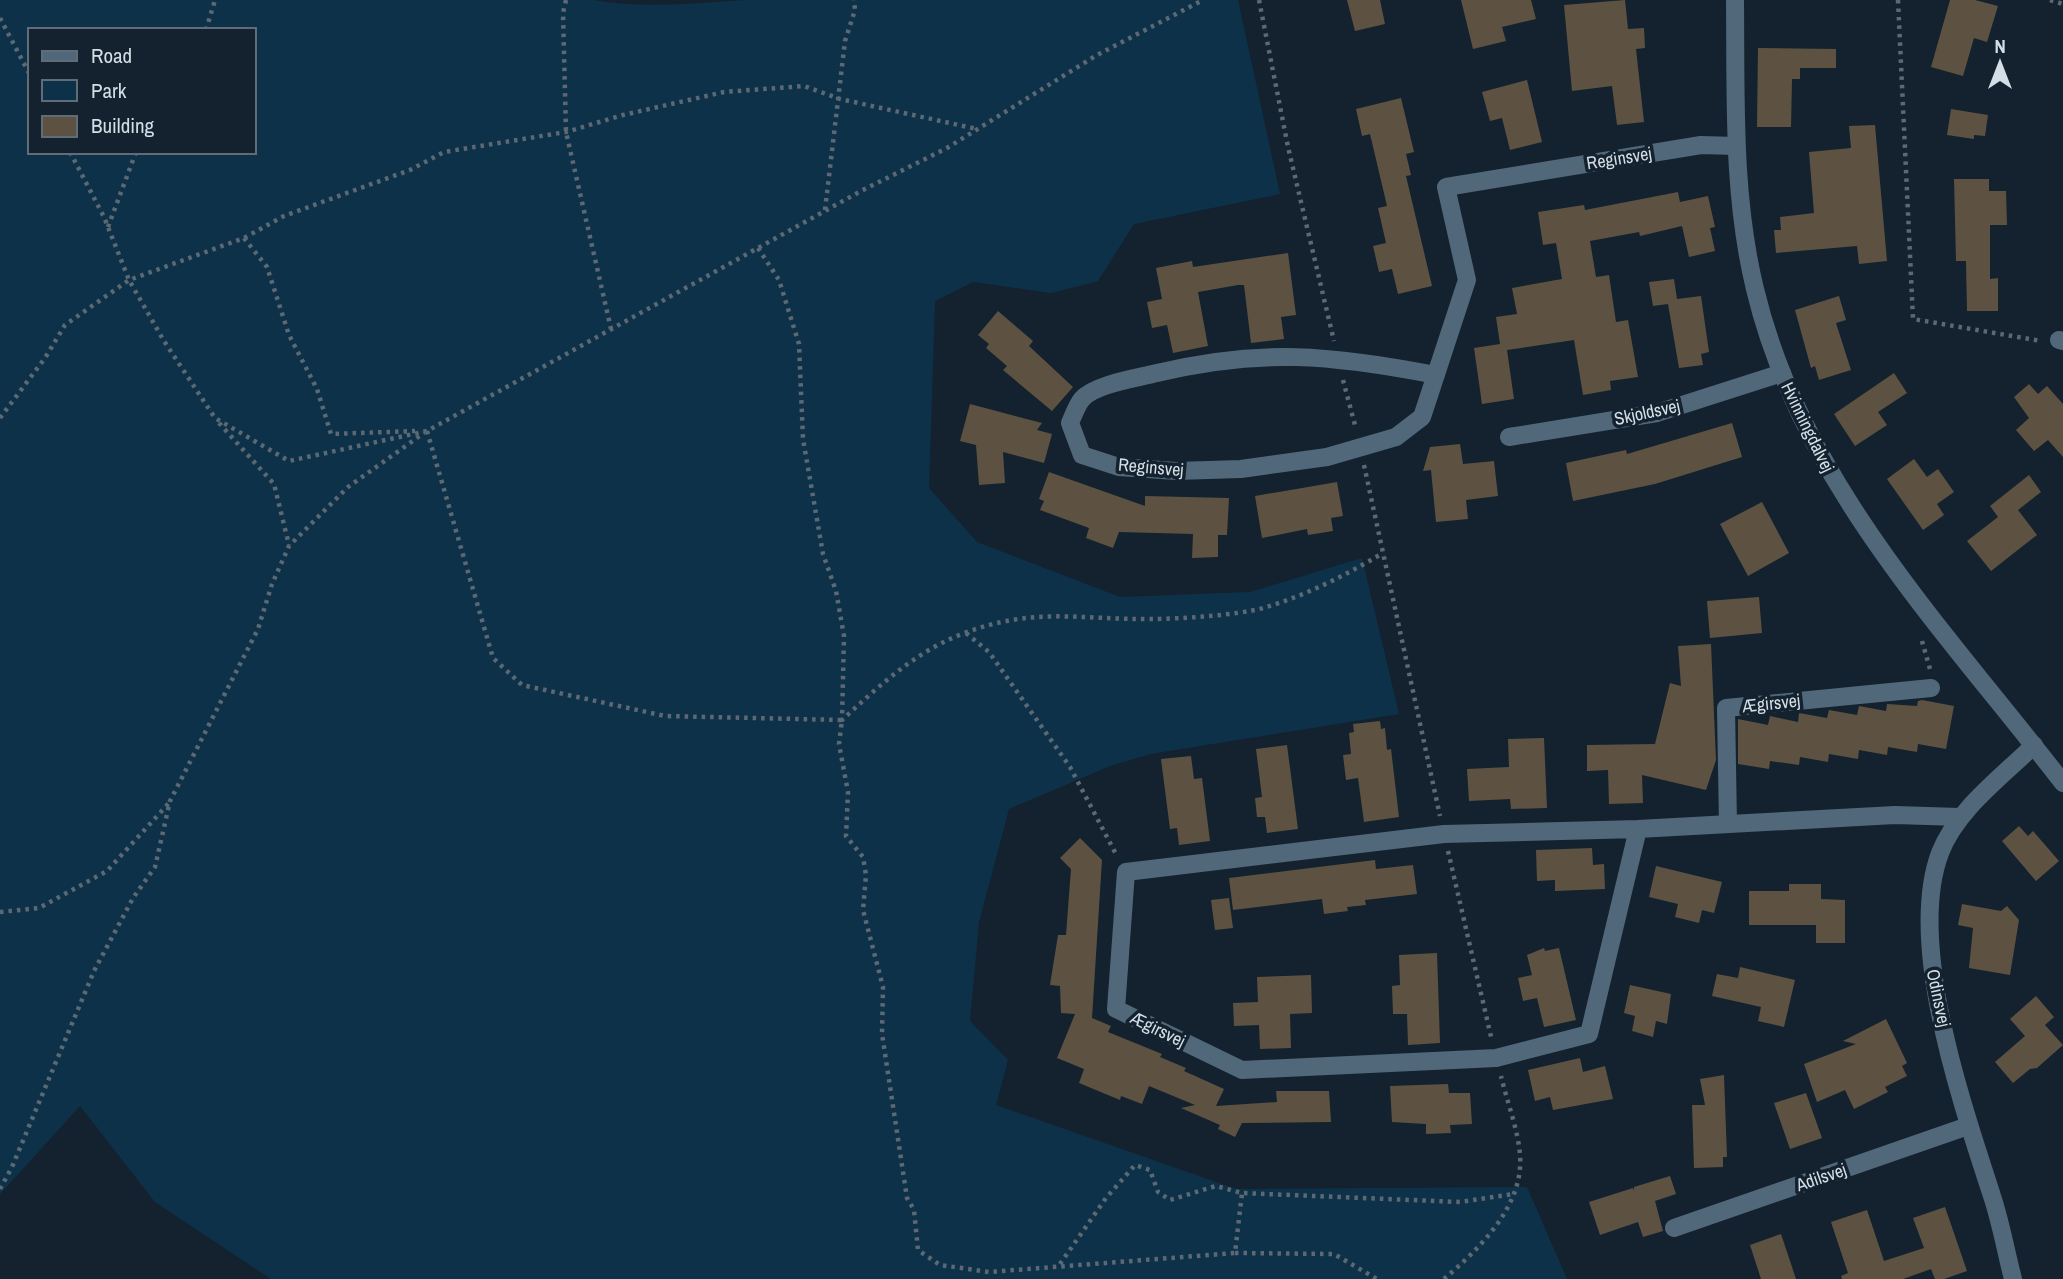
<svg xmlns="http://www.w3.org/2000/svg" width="2063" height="1279" viewBox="0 0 2063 1279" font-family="'Archivo Narrow',sans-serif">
<rect width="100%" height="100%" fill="#13222e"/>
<!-- green -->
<path fill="#0e314a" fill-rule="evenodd" d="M 0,0 L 593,0 C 643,9 697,3 747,0 L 1238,0 L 1280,194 L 1134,224 L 1098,281 L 1051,293 L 973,282 L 935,301 L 929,488 L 977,542 L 1120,597 L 1250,592 L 1362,558 L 1399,714 L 1150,754 L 1110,766 L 1009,809 L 979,922 L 970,1021 L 1008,1060 L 996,1105 L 1236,1189 L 1527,1187 L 1567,1279 L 271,1279 L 155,1202 L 80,1106 L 0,1194 ZM 30,30 L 254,30 L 254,152 L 30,152 Z"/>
<!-- building -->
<g fill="#5d5241">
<polygon points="1347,0 1380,0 1385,24 1355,31"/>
<polygon points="1461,0 1531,0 1536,19 1502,27 1506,41 1473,49"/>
<polygon points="1625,0 1628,29 1644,28 1645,48 1636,49 1644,122 1617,125 1612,86 1572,91 1564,5"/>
<polygon points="1950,0 1975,0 1998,6 1987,42 1974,38 1963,76 1931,67"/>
<polygon points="1758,48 1836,49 1836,68 1800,68 1800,79 1792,79 1791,127 1757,127"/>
<polygon points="1527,80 1542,142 1510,150 1502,118 1490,121 1482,92"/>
<polygon points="1401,98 1414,152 1406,154 1411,175 1406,176 1432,286 1398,294 1392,269 1379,272 1373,246 1386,243 1378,208 1387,206 1370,134 1362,136 1356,109"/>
<polygon points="1951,109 1988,115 1985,136 1974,135 1974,139 1947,135"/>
<polygon points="1875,125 1887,261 1859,264 1857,246 1776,253 1774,230 1781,230 1780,217 1814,213 1809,152 1851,148 1849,126"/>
<polygon points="1954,179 1989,179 1989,191 2006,191 2007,225 1990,225 1990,279 1998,278 1998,311 1967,311 1966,261 1956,261"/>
<polygon points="1678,192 1680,202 1708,196 1715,227 1710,228 1715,251 1689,257 1682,226 1640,236 1639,232 1590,241 1596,277 1609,275 1616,322 1628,320 1638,377 1610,381 1611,390 1583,395 1574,340 1507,350 1514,399 1482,404 1474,348 1500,344 1496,317 1517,314 1512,288 1562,279 1556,243 1543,245 1538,212 1584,205 1585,210"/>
<polygon points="1288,253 1296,315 1281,317 1284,339 1251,343 1244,285 1238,285 1198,292 1208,346 1173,353 1167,325 1152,328 1147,302 1162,299 1156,268 1192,261 1193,267"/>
<polygon points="1674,279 1677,299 1701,296 1709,352 1701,354 1703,365 1679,368 1668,304 1653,306 1649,282"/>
<polygon points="1839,296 1846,320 1836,323 1851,370 1819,380 1815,366 1811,368 1795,310"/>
<polygon points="998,311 1033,341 1029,346 1073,387 1052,411 1003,370 1007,366 986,348 989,344 978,335"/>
<polygon points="1894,373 1907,393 1878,412 1887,425 1855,446 1834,414"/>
<polygon points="2029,384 2038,394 2047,386 2063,404 2063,457 2048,440 2034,451 2016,430 2029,418 2014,397"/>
<polygon points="970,404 1042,423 1037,430 1052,434 1044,463 1003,452 1005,483 979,485 976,445 960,441"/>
<polygon points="1732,423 1742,457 1655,484 1573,501 1566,463 1626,450 1627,454"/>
<polygon points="1460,444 1463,464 1494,461 1498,496 1466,500 1468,519 1436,522 1431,470 1423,471 1430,447"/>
<polygon points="1914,459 1927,477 1938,469 1954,492 1937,504 1944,515 1923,530 1887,479"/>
<polygon points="1049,472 1145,506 1145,496 1229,498 1227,535 1218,535 1218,557 1192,558 1193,534 1119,532 1113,548 1086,538 1089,528 1040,510 1044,501 1039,499"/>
<polygon points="2029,475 2041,492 2018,510 2037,535 1991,571 1967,541 1998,517 1990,506"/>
<polygon points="1337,482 1343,516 1331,518 1333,531 1308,535 1307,529 1262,538 1255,496"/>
<polygon points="1762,502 1789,553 1748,576 1720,524"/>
<polygon points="1759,597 1762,633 1710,638 1707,601"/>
<polygon points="1711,644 1716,760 1706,790 1642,775 1643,803 1609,804 1608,770 1587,771 1587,745 1655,744 1670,683 1681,686 1678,646"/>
<polygon points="1922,700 1954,706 1946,749 1918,744 1917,752 1888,747 1887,755 1859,750 1858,759 1829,754 1828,762 1800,757 1799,765 1770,761 1769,769 1738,764 1738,719 1768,725 1770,716 1798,722 1799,713 1827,718 1829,710 1857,715 1859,706 1886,711 1887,704 1917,706 1918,701"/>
<polygon points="1380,721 1381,729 1385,728 1387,750 1391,749 1399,817 1364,822 1358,778 1346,780 1343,755 1351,754 1349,733 1354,732 1353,724"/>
<polygon points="1544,738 1547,808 1511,809 1510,799 1469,801 1467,769 1509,767 1508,739"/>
<polygon points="1287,745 1298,829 1267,833 1265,817 1257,817 1255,798 1262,797 1256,749"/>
<polygon points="1191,756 1194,779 1202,778 1210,841 1179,845 1177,828 1170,829 1161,759"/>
<polygon points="2019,826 2028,836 2033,831 2059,861 2036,881 2002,841"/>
<polygon points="1080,838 1102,860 1092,1018 1111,1026 1108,1032 1162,1054 1160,1057 1186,1068 1184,1071 1224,1089 1216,1106 1277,1102 1276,1091 1329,1091 1331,1122 1242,1123 1235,1137 1218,1129 1220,1125 1181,1108 1195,1105 1149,1086 1142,1104 1121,1096 1120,1100 1079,1083 1084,1069 1057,1058 1075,1014 1061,1013 1060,986 1050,985 1058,935 1066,935 1071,869 1060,858"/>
<polygon points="1592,848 1593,865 1604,864 1605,889 1555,891 1555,880 1537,881 1536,850"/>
<polygon points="1375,860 1376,869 1413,865 1417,894 1365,900 1366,905 1347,907 1348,911 1324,914 1322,899 1233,910 1229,878"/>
<polygon points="1656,866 1722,882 1714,913 1702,910 1699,923 1675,917 1678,904 1649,897"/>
<polygon points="1789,884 1821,884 1821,899 1845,900 1845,943 1816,943 1816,925 1749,925 1749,891 1789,891"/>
<polygon points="1229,898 1233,928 1215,930 1211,900"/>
<polygon points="1962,904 2001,911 2007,906 2019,920 2010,975 1969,968 1973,928 1958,925"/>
<polygon points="1544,948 1545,951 1559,948 1576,1020 1544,1027 1537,998 1523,1001 1518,978 1532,975 1527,955"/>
<polygon points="1437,953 1440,1043 1408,1045 1407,1014 1393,1014 1392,986 1400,985 1399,955"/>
<polygon points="1740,967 1795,980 1784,1027 1758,1021 1761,1007 1712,996 1717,974 1738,978"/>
<polygon points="1311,975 1312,1013 1290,1014 1291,1048 1260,1049 1259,1025 1234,1026 1233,1003 1258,1002 1257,977"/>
<polygon points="1630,985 1671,994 1667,1024 1656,1021 1653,1037 1632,1031 1635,1016 1624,1013"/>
<polygon points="2036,996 2054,1017 2045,1025 2063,1045 2037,1068 2030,1069 2013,1083 1995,1062 2025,1036 2010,1019"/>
<polygon points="1886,1019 1907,1063 1902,1066 1907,1076 1885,1087 1888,1092 1854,1109 1845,1090 1817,1102 1804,1064 1856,1044 1843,1041"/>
<polygon points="1580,1058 1583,1072 1605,1066 1613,1099 1553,1110 1550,1097 1535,1101 1528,1070"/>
<polygon points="1724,1075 1727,1157 1723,1157 1723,1167 1694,1168 1692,1105 1705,1105 1700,1079"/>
<polygon points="1448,1084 1449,1093 1470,1093 1472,1124 1450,1125 1451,1133 1426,1134 1426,1124 1392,1122 1390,1086"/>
<polygon points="1806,1093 1822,1138 1790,1149 1774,1103"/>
<polygon points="1670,1176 1676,1194 1655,1201 1663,1231 1643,1237 1638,1222 1600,1235 1589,1202 1633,1188 1634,1191 1634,1187"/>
<polygon points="1945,1207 1967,1271 1944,1279 1935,1279 1931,1269 1903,1279 1842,1279 1841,1276 1848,1273 1831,1222 1867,1210 1884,1261 1924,1248 1913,1218"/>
<polygon points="1781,1234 1796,1279 1761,1279 1750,1245"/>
</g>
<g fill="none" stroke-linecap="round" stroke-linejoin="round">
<!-- path -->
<g stroke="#5c6973" stroke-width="4.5" stroke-dasharray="3.5 5" stroke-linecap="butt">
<polyline points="566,0 563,13 566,132 611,329"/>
<polyline points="1259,0 1288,147 1334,341"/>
<polyline points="1898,0 1913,319 2041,341"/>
<polyline points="2050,0 2063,4"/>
<polyline points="0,18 30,75"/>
<polyline points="206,30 215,0"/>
<polyline points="70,152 104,217 129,280 164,341 215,418 289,461 427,431 861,191 947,148 1097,55 1203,0"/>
<polyline points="825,210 845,41 855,10 854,0"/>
<polyline points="108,227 136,152"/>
<polyline points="244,238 267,267 289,335 317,389 331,434 415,431"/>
<path d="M 758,248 L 779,280 L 799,344 L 803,439 L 823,554 L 836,591 L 844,636 L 842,720 C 879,686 915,652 962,634 C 1034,606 1080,620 1152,619 C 1178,619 1239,615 1263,608 C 1305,596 1346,575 1383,553"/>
<polyline points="1343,380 1356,429"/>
<polyline points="0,418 45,358 65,325 129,280 244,238 284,216 410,170 444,152 566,132 623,115 724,92 804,86 840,99 977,129"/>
<polyline points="219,423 274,484 289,545"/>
<polyline points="427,431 493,658 522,685 665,716 842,720 839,744 848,792 846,836 863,857 866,875 863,910 883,987 882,1034 907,1198 914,1210 918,1250 940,1265 989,1272 1235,1253 1242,1193"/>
<polyline points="1364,465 1440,816"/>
<polyline points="966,633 989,652 1070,767 1117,856"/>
<polyline points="1922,641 1930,669"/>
<polyline points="1448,851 1492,1041"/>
<polyline points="0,912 39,908 107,871 169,803"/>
<polyline points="0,1189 12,1167 94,971 133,898 155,867 170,801 258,629 272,584 289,546 348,487 424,433"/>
<polyline points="1235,1253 1334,1254 1377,1279"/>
<polyline points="1060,1264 1106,1198 1135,1165 1150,1170 1158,1192 1170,1200 1216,1186 1242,1193 1460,1202 1513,1194"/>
<path d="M 1444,1279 C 1479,1249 1524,1206 1520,1155 C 1518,1129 1507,1102 1501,1076"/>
</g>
<!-- minor -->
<g stroke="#51687b" stroke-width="18">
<path d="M 1735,0 C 1736,97 1732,195 1755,289 C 1801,483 1945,630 2063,783"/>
<polyline points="2059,340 2063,341"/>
<path d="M 1436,375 C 1332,355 1261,348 1157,373 C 1138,378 1095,384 1082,399 C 1077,405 1073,416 1070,423 L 1082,455 L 1119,467 L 1176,471 L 1241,469 L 1327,457 L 1396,437 L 1422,417 L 1467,280 L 1446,187 L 1701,145 L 1736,146"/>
<polyline points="1509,437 1657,413 1782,373"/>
<polyline points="1728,824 1726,708 1931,688"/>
<polyline points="1638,829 1589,1034 1496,1058 1242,1070 1116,1009 1126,872 1444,834 1638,829 1895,815 1960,817"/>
<polyline points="1674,1228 1968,1126"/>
<path d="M 2013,1279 C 2006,1252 2001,1223 1992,1196 C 1963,1106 1906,944 1940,853 C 1957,809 2002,777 2034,745"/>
</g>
</g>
<g text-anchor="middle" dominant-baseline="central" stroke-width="7" stroke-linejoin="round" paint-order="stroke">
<!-- street labels -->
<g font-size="18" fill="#d4dee6" stroke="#13222e">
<text transform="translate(1619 158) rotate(-9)">Reginsvej</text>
<text transform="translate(1647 412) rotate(-12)">Skjoldsvej</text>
<text transform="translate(1808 427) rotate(64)">Hvinningdalvej</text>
<text transform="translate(1151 467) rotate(5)">Reginsvej</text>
<text transform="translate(1771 703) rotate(-6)">Ægirsvej</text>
<text transform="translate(1939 998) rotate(78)">Odinsvej</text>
<text transform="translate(1158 1029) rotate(26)">Ægirsvej</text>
<text transform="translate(1821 1177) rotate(-19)">Adilsvej</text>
</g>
</g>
<!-- legend -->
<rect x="28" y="28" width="228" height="126" fill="#13222e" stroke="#606d78" stroke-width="2"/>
<rect x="42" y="51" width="35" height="10" fill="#51687b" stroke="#606d78" stroke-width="2"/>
<text x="91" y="63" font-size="21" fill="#d4dee6">Road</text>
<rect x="42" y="80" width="35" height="21" fill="#0e314a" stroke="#606d78" stroke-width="2"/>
<text x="91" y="98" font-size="21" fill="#d4dee6">Park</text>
<rect x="42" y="116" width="35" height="21" fill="#5d5241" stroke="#606d78" stroke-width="2"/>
<text x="91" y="133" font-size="21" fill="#d4dee6">Building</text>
<!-- north arrow -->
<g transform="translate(2000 63)" stroke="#13222e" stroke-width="5" paint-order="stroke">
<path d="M0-5L12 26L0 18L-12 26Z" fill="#d4dee6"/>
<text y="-10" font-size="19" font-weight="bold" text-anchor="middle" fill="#d4dee6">N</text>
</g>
</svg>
